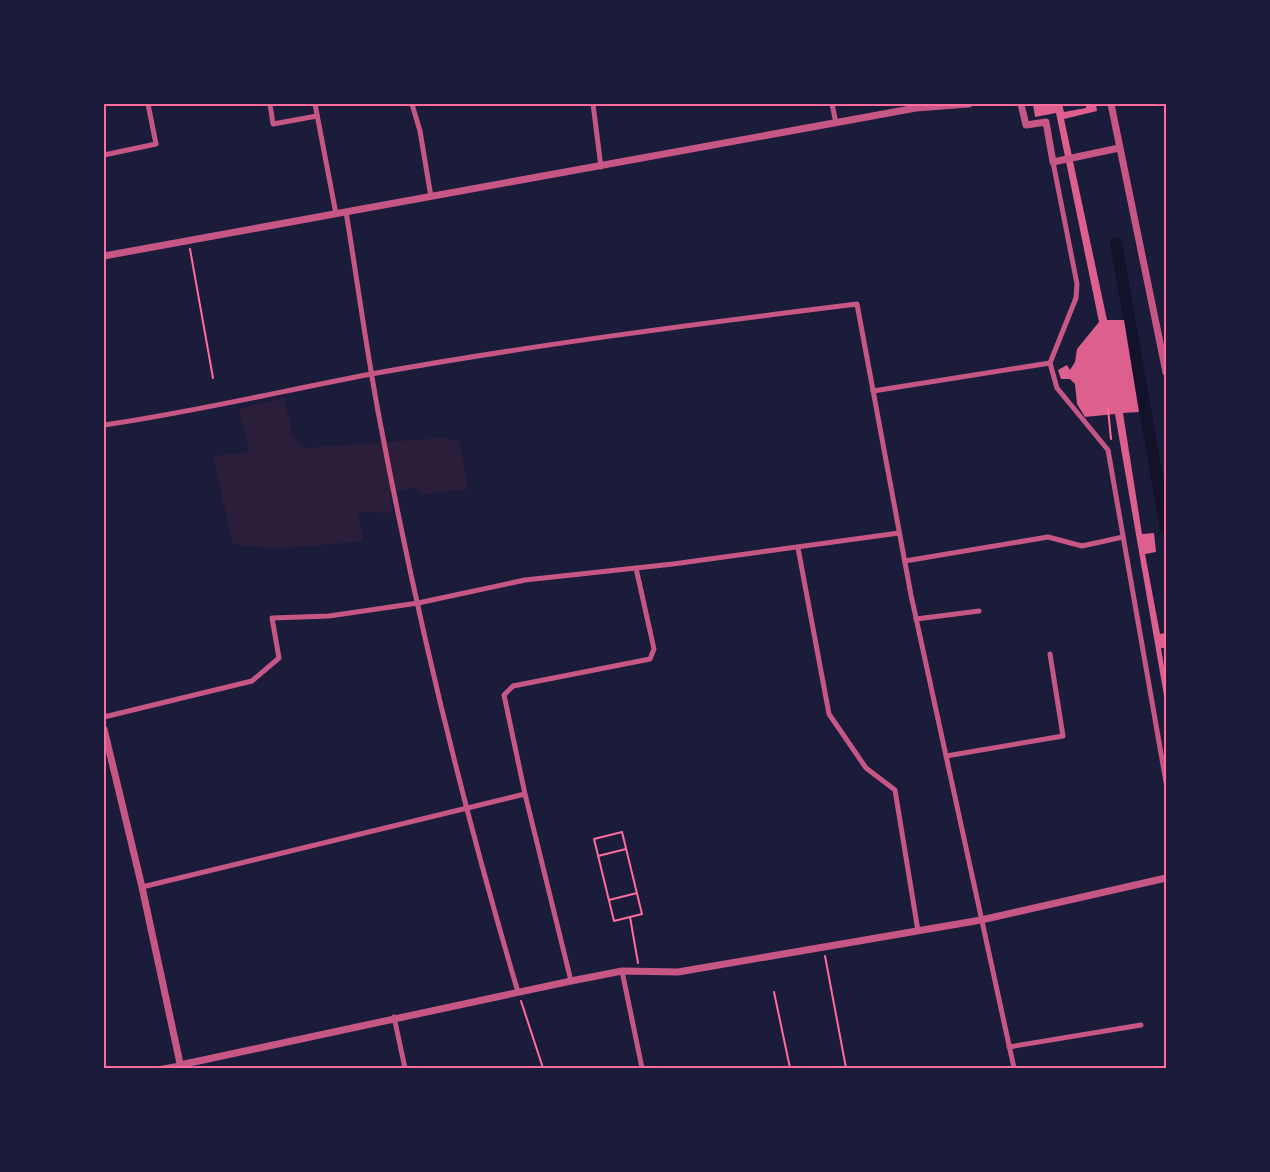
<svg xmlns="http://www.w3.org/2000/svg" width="1270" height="1172" viewBox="0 0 1270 1172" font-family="'Source Sans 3',sans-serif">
<rect width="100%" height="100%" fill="#1b1b3a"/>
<!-- green -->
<path fill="#2a1e3b" d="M 284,398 L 293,437 L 306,448 L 440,438 L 459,441 L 468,489 L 420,495 L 419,486 L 390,493 L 392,513 L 358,512 L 363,541 C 320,545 275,552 233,544 L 213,456 L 249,452 L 239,409 Z"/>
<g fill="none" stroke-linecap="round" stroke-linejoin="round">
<!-- canal -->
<polyline stroke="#12122b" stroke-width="12" points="1116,243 1166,529"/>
</g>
<!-- building -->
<polygon fill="#dd5f8e" points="1033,104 1062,104 1064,112 1086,108 1086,104 1096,104 1097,111 1064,119 1107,320 1124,320 1139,412 1123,413 1142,534 1154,533 1156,552 1145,554 1160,634 1166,633 1166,648 1161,648 1166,679 1166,707 1115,414 1085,417 1077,404 1075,384 1070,379 1061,379 1058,370 1067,365 1070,370 1075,362 1077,349 1099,322 1056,113 1035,117"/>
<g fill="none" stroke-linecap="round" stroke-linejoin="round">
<!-- path -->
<g stroke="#ff6b9d" stroke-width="2">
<polyline points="190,249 213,378"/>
<polyline points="1108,409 1111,439"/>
<polygon points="622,832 642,914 614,921 594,839"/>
<polyline points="598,856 626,849"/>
<polyline points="609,900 637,893"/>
<polyline points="630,917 638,963"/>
<polyline points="825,956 846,1068"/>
<polyline points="774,992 790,1068"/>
<polyline points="521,1001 543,1068"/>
</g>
<!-- minor -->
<g stroke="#c65784" stroke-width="5">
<polyline points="270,104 273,124 317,116"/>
<polyline points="315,104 336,214"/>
<polyline points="412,104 420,131 431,197"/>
<polyline points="593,104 601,167"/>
<polyline points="832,104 836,123"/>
<polyline points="104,155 156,144 148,104"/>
<polyline points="1053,162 1077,284 1076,298 1050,363 1057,388 1108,450 1166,782"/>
<path d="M 346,212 C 358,284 367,356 381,427 C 417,617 463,807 518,992"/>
<polyline points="873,391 1050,363"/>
<path d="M 104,425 C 194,412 282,391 371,374 C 532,345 695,324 857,304 L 911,595 L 1014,1068"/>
<polyline points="798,548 829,714 866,768 895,790 918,931"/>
<polyline points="905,561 1048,537 1082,546 1123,537"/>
<polyline points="916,619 979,611"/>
<polyline points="104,717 252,681 279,658 272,618 329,616 418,603 525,580 673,564 899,533"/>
<polyline points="946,756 1063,736 1050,654"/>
<polyline points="142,887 525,794"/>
<polyline points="622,971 642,1068"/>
<polyline points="571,981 525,794 504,695 513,686 650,659 654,649 636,568"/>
<polyline points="394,1017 405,1068"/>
<polyline points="1009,1047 1141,1025"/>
<polyline points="163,1068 180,1065"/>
</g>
<!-- tertiary -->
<g stroke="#c65784" stroke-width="7">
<polyline points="1021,104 1026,125 1046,122 1053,162 1119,148"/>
<polyline points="1111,104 1166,372"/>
<polyline points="104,256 916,108 969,104"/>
<polyline points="104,729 142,887 181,1068"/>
<polyline points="180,1065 571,981 622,971 678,972 824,947 981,920 1166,878"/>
</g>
</g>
<!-- border -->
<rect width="1270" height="1172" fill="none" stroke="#1b1b3a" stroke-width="210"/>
<rect x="105" y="105" width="1060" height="962" fill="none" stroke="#ff6b9d" stroke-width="2"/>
</svg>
